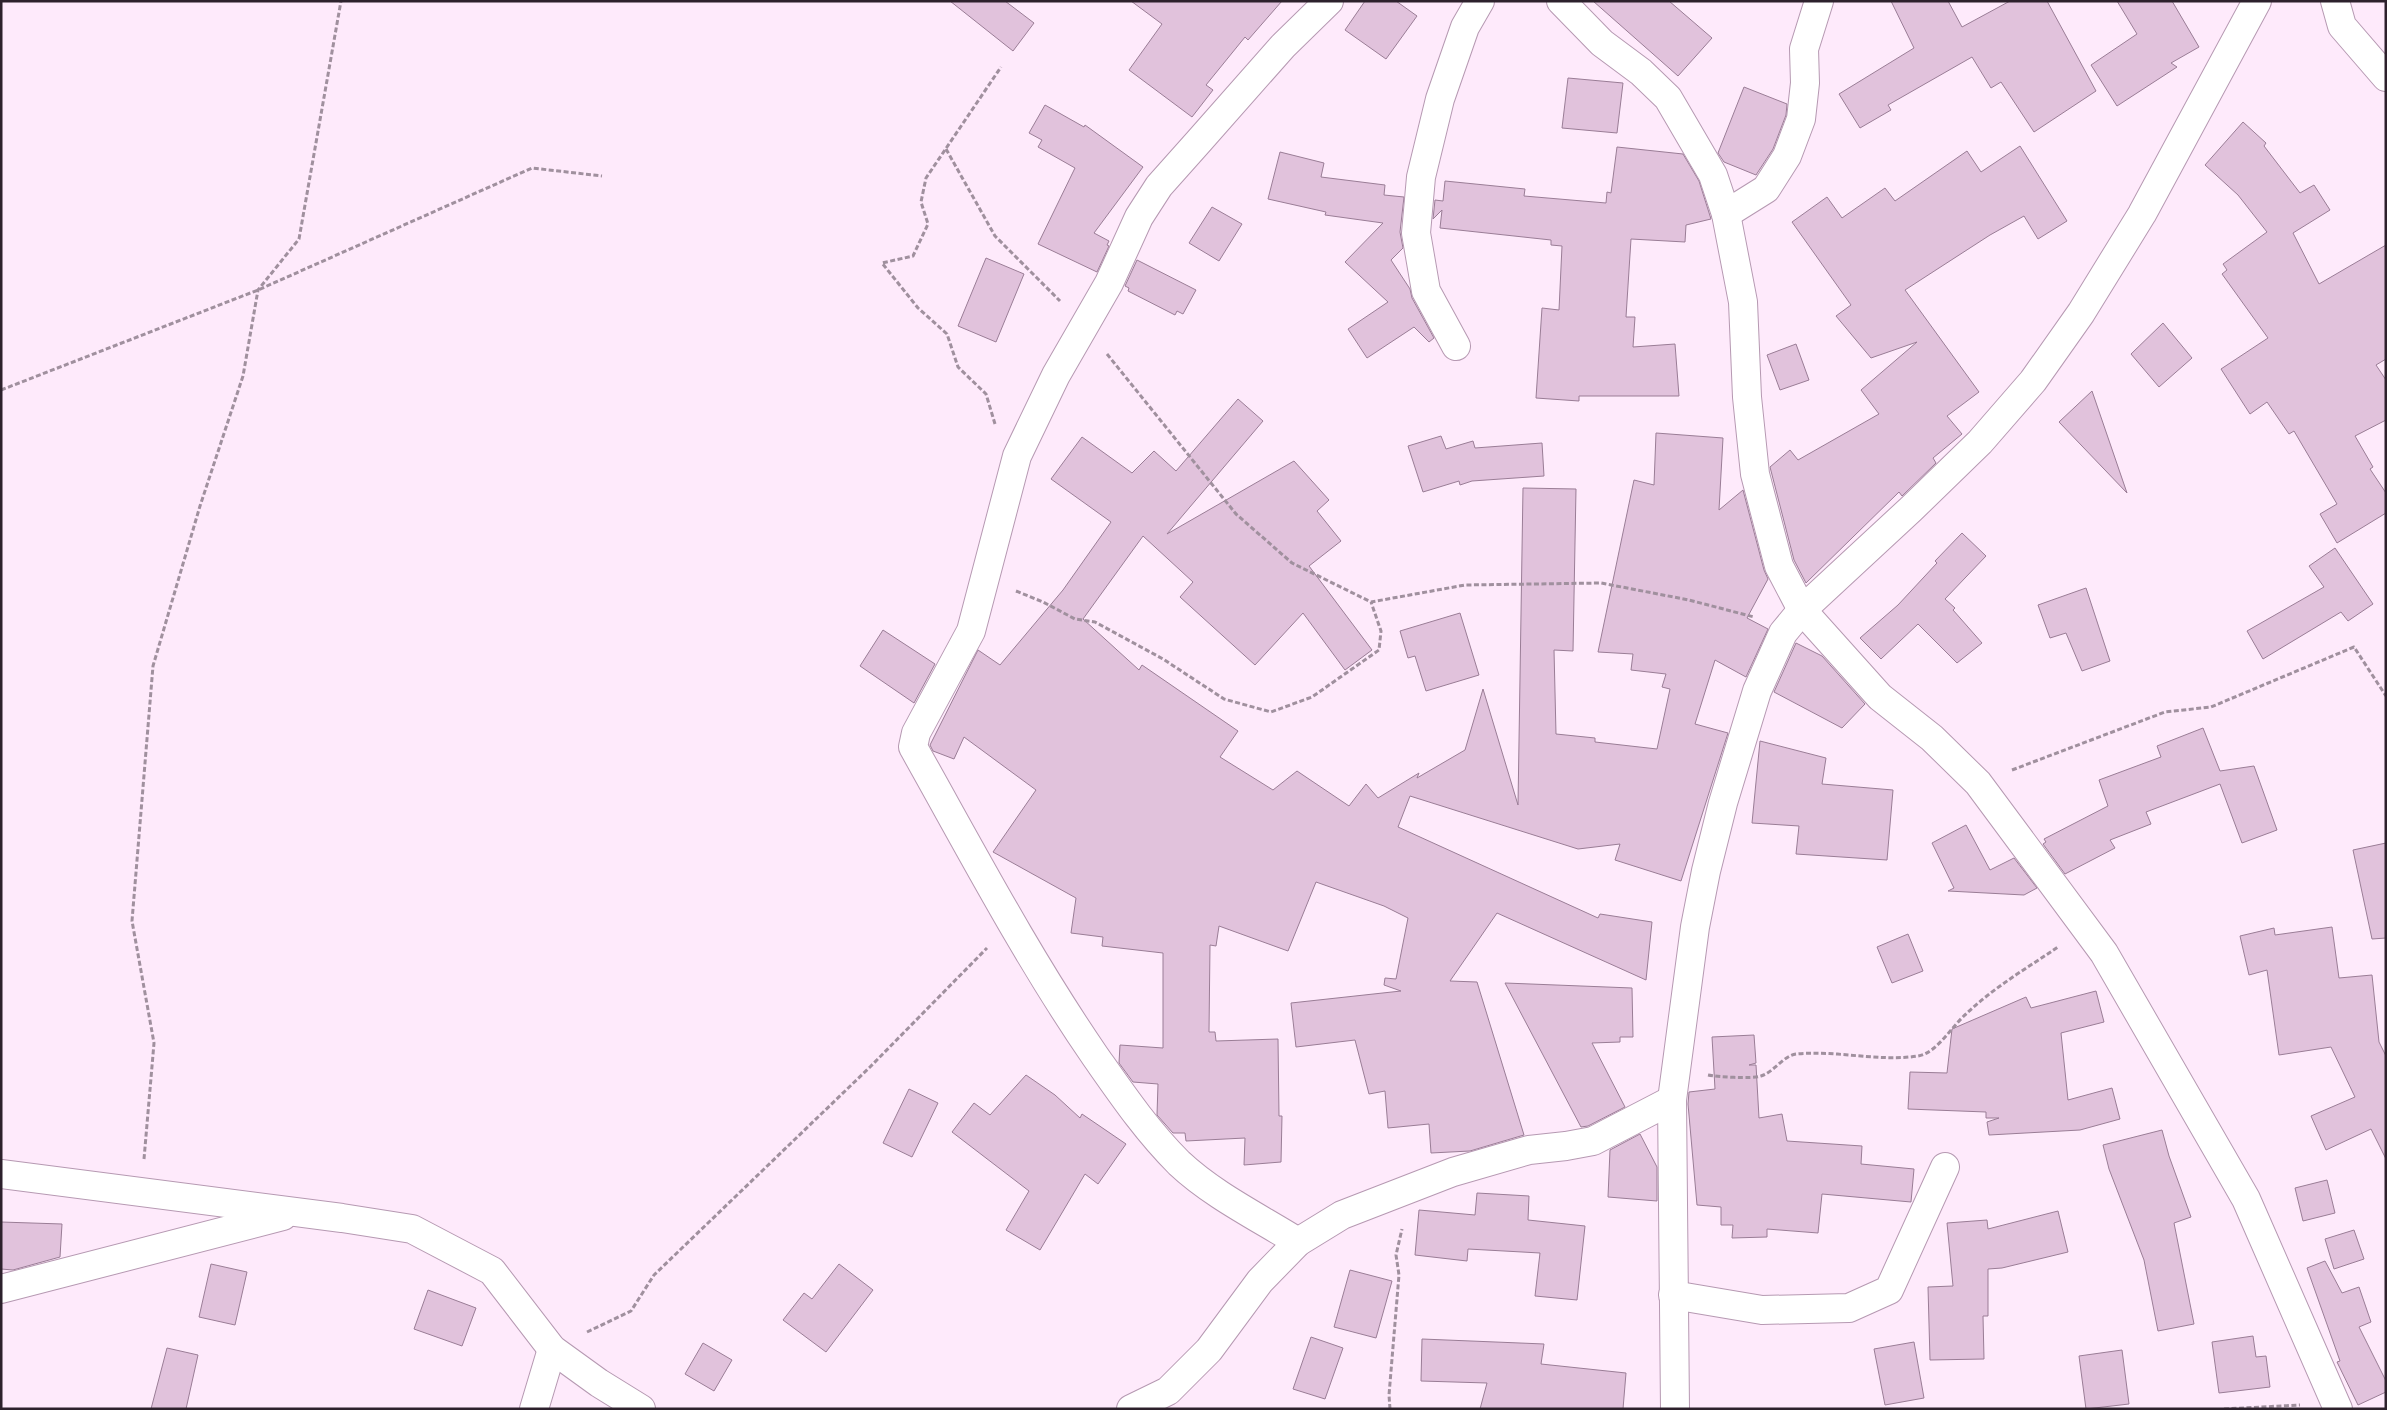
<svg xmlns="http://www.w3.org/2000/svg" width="2387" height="1410" viewBox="0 0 2387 1410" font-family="Lato,sans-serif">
<rect width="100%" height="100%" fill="#feeafb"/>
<!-- building -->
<g fill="#e1c2dc" stroke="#9a7d96">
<polygon points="950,1 1005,1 1034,23 1013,51"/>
<polygon points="1131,1 1282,1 1248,40 1245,37 1206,85 1213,90 1192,117 1129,70 1162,24"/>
<polygon points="1365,1 1396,1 1417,16 1386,59 1345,30"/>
<polygon points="1593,1 1669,1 1712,38 1678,76"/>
<polygon points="1891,1 1948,1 1962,27 2010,1 2047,1 2096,91 2034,132 2001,82 1991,88 1972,57 1888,105 1891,110 1860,128 1839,94 1914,48"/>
<polygon points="2117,1 2172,1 2199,47 2171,63 2177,67 2117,106 2091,65 2137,34"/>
<polygon points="1568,78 1623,83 1617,133 1562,128"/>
<polygon points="1744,87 1787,104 1786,115 1773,149 1756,175 1724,162 1718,153"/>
<polygon points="1045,105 1084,127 1085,125 1143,167 1094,233 1109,241 1107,245 1109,246 1097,272 1038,244 1075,168 1038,147 1042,140 1029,133"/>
<polygon points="2243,122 2266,143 2264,146 2300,193 2314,185 2330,210 2293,233 2319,284 2386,245 2386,359 2376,365 2386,380 2386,420 2355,436 2373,467 2370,469 2386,493 2386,513 2337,543 2320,514 2337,504 2294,431 2289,434 2267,402 2250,414 2221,369 2268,338 2222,274 2227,270 2223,264 2267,232 2238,195 2205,165"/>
<polygon points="2020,146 2067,221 2038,239 2024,216 1990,235 1905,290 1979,392 1947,416 1962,434 1933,458 1936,463 1902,496 1899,492 1806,583 1794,560 1770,467 1790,450 1798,460 1879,414 1861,390 1917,342 1871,358 1836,316 1851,305 1792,222 1827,197 1842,218 1885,188 1895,201 1967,151 1981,172"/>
<polygon points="1617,147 1683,154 1699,181 1711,219 1686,225 1685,242 1631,239 1626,317 1635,317 1633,347 1675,344 1679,396 1579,396 1579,401 1536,398 1542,308 1559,310 1562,246 1551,245 1551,240 1440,228 1442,210 1433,219 1435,200 1443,201 1445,181 1525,189 1524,196 1606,203 1607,192 1611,193"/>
<polygon points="1280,152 1324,163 1321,177 1385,185 1384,195 1404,197 1400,232 1403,248 1391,260 1410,289 1412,298 1434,338 1429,342 1414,327 1367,358 1348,329 1388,302 1345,262 1383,223 1325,215 1326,212 1268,199"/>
<polygon points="1212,207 1242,224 1219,261 1189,243"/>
<polygon points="986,258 1024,274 996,342 958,326"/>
<polygon points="1137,260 1196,290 1183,314 1177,311 1175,315 1128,291 1129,288 1125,286"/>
<polygon points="2163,323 2192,358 2159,387 2131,354"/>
<polygon points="1796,344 1809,380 1780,390 1767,355"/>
<polygon points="2092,391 2127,493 2059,422"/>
<polygon points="1238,399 1263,421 1167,534 1294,461 1329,500 1317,511 1341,541 1309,566 1372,650 1345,670 1303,613 1255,665 1180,597 1193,582 1143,536 1083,619 1139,670 1142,665 1238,731 1220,757 1273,790 1297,771 1349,806 1366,784 1378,798 1419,773 1417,778 1465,750 1483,689 1518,805 1523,488 1576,489 1573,651 1554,650 1556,734 1595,738 1595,742 1657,749 1670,689 1662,687 1666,674 1631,670 1633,654 1598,652 1634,480 1654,485 1656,433 1723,438 1719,510 1743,490 1764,570 1768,579 1747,618 1768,629 1746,677 1715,660 1695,724 1728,733 1681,881 1615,860 1620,844 1578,849 1410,796 1398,827 1598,918 1600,914 1652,922 1646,980 1497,913 1450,981 1477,982 1524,1135 1470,1151 1431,1153 1429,1124 1388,1128 1385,1091 1369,1094 1355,1040 1296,1047 1291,1003 1401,991 1384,985 1385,978 1396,979 1408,918 1384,906 1316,882 1288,951 1219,926 1216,946 1210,945 1209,1032 1215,1032 1216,1041 1278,1039 1279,1116 1282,1116 1281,1162 1244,1165 1245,1138 1186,1141 1185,1133 1173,1133 1157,1115 1158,1084 1133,1082 1119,1063 1120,1045 1163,1048 1163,953 1102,946 1103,937 1071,933 1076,898 993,852 1036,790 964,737 954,759 933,751 930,745 978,650 1000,665 1063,590 1111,522 1051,479 1082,437 1132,473 1154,451 1176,471"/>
<polygon points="1441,436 1446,449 1473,441 1475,448 1542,443 1544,476 1472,481 1460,485 1459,481 1423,492 1408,446"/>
<polygon points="1962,533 1986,556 1945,599 1955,608 1953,610 1982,643 1957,663 1918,624 1881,659 1860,638 1898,605 1937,563 1935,561"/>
<polygon points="2335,548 2373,604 2348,621 2341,612 2263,659 2247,631 2324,587 2309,566"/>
<polygon points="2086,588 2110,661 2082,671 2066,633 2050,638 2038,605"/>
<polygon points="1460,613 1479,675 1426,691 1415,656 1408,658 1400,631"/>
<polygon points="883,630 935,664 914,703 860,666"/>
<polygon points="1796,643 1822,656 1865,704 1842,728 1774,692"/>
<polygon points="2203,728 2220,771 2254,766 2277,830 2242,843 2220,784 2146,812 2151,824 2110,840 2115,848 2065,874 2043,844 2046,842 2044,839 2108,806 2099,780 2161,757 2157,746"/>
<polygon points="1760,741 1826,758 1822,784 1893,790 1887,860 1796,854 1799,826 1752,823"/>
<polygon points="1966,825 1990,870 2014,858 2037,888 2024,895 1948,891 1954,888 1932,843"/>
<polygon points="2386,843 2386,938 2372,939 2353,850"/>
<polygon points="2332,927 2339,978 2372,975 2379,1042 2386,1056 2386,1159 2371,1129 2326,1150 2311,1116 2355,1097 2331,1047 2279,1055 2267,970 2249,975 2240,936 2274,928 2275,935"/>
<polygon points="1908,934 1923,971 1892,983 1877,947"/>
<polygon points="1505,983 1632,988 1633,1037 1620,1037 1620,1042 1592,1043 1625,1107 1588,1126 1581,1127"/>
<polygon points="2096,991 2104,1022 2061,1033 2068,1100 2112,1088 2120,1119 2080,1130 1989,1135 1987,1122 1999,1118 1986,1118 1986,1112 1908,1109 1910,1072 1947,1073 1952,1029 2026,997 2031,1008"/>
<polygon points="1754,1035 1756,1063 1749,1065 1756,1065 1759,1118 1782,1114 1787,1141 1862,1146 1861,1164 1914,1169 1911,1202 1822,1194 1818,1233 1767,1229 1767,1237 1732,1238 1733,1225 1721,1225 1721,1207 1697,1205 1688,1104 1689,1092 1715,1089 1712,1037"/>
<polygon points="1026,1075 1055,1095 1080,1118 1082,1114 1126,1144 1098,1184 1085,1174 1040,1250 1006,1230 1029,1191 952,1132 974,1103 990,1115"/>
<polygon points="909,1089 938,1103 912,1157 883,1143"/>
<polygon points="2162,1130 2169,1156 2191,1217 2174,1223 2194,1324 2158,1331 2144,1260 2109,1169 2103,1145"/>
<polygon points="1640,1134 1657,1167 1657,1201 1608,1197 1610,1150"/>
<polygon points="2327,1180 2335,1213 2303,1221 2295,1188"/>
<polygon points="1477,1193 1529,1196 1528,1220 1585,1226 1577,1300 1535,1296 1540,1253 1468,1249 1467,1261 1415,1255 1419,1210 1475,1215"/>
<polygon points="2058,1211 2068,1252 2002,1268 1988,1269 1988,1316 1983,1316 1984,1359 1930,1360 1928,1287 1953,1286 1947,1223 1987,1220 1988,1229"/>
<polygon points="1,1222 62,1224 60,1257 13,1270 1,1269"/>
<polygon points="2354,1230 2364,1259 2334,1269 2325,1239"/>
<polygon points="2325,1261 2342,1293 2359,1287 2371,1322 2359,1327 2386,1381 2386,1392 2358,1405 2337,1362 2340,1361 2307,1268"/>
<polygon points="211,1264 247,1272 235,1325 199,1317"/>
<polygon points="839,1264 873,1290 826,1352 783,1320 804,1293 812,1299"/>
<polygon points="1350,1270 1392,1281 1376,1338 1334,1327"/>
<polygon points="428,1290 476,1308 462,1346 414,1329"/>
<polygon points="2253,1336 2256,1357 2266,1356 2270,1387 2219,1393 2212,1342"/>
<polygon points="1311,1337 1343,1348 1325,1399 1293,1389"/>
<polygon points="1422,1339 1544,1344 1541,1364 1626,1373 1623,1409 1480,1409 1487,1383 1421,1381"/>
<polygon points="1914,1342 1924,1398 1885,1405 1874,1349"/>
<polygon points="703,1343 732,1360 714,1391 685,1374"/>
<polygon points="167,1348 198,1355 186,1409 151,1409"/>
<polygon points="2122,1350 2129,1404 2086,1409 2079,1356"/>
</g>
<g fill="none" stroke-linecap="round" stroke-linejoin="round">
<!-- street casing -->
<g stroke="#b699b2" stroke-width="30">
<g id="street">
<polyline points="1561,1 1602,43 1641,72 1668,98 1713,175 1726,214 1743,302 1747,397 1755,474 1779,566 1802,610 1880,697 1932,738 1978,783 2104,953 2246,1199 2338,1409"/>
<polyline points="2335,1 2342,26 2386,77"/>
<polyline points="1726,214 1766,189 1787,156 1801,119 1805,83 1804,49 1819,1"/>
<polyline points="1456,346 1426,291 1416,233 1421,177 1440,99 1465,27 1480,1"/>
<polyline points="1,1174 342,1218 412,1229 492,1271 552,1349 599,1383 641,1409"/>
<path d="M 1298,1242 C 1258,1217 1213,1195 1179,1163 C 1146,1130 1121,1093 1095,1056 C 1027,957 972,852 913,747 L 916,733 L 971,631 L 1017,456 L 1056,375 L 1109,283 L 1139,217 L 1159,186 L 1200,140 L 1283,46 L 1329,1"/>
<polyline points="1,1289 283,1216"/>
<polyline points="1673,1295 1762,1310 1849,1308 1889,1290 1945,1167"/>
<polyline points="534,1409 552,1349"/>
<polyline points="1131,1409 1168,1391 1209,1350 1260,1281 1298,1242 1342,1215 1453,1172 1529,1150 1566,1146 1593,1141 1672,1100"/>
<polyline points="1675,1409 1672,1100 1695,927 1706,871 1723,803 1757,691 1783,633 1802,610 1911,509 1980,442 2033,381 2081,313 2142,214 2257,1"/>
</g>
</g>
<!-- path -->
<g stroke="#a0909e" stroke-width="3" stroke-dasharray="5 2.5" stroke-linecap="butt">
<polyline points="946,149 995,236 1060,301"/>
<polyline points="1107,354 1236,514 1292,563 1371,602 1465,585 1601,583 1689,600 1754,617"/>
<polyline points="1,390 258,290 532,168 602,176"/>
<polyline points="995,424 986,394 958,367 947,334 918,308 882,263 913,256 928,224 921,202 926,178 1001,67"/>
<polyline points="1016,591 1043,602 1075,619 1095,622 1163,659 1224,699 1271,712 1312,697 1379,650 1381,631 1371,602"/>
<polyline points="2012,770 2165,712 2211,707 2354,647 2386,696"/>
<path d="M 1708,1075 C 1718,1077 1752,1079 1761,1076 C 1774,1072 1783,1056 1796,1054 C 1837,1050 1878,1062 1918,1056 C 1937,1053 1952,1026 1966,1014 C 1993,988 2027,968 2058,947"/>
<polyline points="144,1159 154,1043 132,921 153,666 200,506 243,376 258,290 299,239 341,1"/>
<polyline points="587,1332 631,1311 654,1275 870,1067 987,948"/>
<polyline points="1390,1409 1389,1395 1399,1275 1396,1255 1402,1229"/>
<polyline points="2224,1409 2300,1405"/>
</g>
<!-- street -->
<use href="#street" stroke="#fff" stroke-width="28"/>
</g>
<!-- border -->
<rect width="2387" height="1410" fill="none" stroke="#2d212c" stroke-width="5"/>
</svg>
